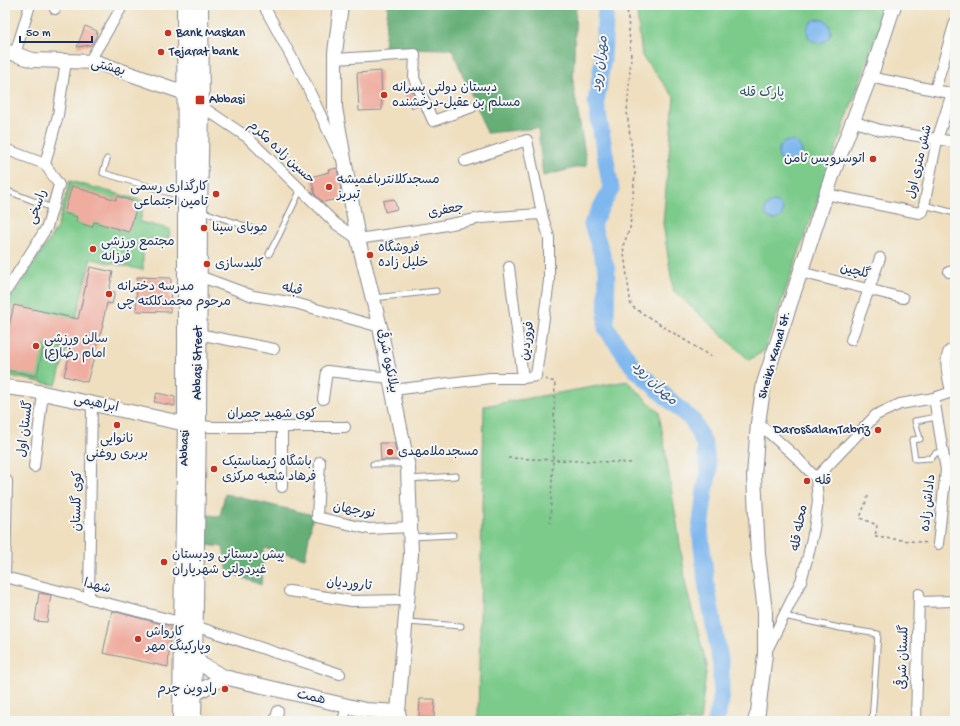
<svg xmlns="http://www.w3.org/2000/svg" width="960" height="726" viewBox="0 0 960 726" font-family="'Gochi Hand','Playpen Sans Arabic',sans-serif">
<rect width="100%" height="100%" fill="#f6f6f2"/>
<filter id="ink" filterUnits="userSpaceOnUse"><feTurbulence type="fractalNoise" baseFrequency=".025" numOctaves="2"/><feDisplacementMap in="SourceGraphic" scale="8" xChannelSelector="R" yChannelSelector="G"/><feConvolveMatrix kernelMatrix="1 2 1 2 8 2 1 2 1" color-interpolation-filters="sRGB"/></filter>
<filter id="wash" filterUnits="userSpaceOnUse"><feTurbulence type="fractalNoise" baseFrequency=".012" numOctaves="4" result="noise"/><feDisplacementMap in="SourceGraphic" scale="16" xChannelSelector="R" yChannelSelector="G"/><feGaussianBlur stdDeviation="0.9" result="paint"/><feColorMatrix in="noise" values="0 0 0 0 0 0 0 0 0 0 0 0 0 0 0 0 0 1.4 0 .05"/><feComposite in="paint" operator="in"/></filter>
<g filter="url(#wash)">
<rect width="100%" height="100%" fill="#efdfbf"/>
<!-- green -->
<g fill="#7ccb8b" stroke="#4c7d74">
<polygon points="636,5 887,5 764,351 749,360 673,290 663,223 674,97 642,56"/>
<polygon points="70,181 144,201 140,222 170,229 169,238 143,240 143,270 91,259 76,317 56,385 5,375 5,308 57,228"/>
<polygon points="627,381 659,412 678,530 687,591 707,666 700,721 478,721 484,406"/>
</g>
<!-- forest -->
<g fill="#65af77" stroke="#406f6a">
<polygon points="388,5 576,5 573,84 587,165 543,176 538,128 487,133 452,49 384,48"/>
<polygon points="225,494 313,515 305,558 264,548 261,585 228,572 223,547 206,545 207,515 220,516"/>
</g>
<!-- water -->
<g fill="#7fb7ef" stroke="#4d73a6">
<circle cx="819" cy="31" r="12"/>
<circle cx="790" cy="153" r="12"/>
<circle cx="774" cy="211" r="9"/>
</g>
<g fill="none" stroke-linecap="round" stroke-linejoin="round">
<!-- river -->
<polyline stroke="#7fb7ef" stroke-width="17" points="606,5 603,59 596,102 611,189 592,224 607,270 606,328 635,369 693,421 704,444 709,472 705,490 700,530 706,582 721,665 721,700 716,721"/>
</g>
<g id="blocks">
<!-- building -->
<g fill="#efada0">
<polygon points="85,26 97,31 96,37 91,45 77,47"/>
<polygon points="381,71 382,110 359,111 357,73"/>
<polygon points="411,87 419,106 412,108 404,89"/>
<polygon points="337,168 342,198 323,202 315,195 311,177 329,172 328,170"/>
<polygon points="72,186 116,200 117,196 138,203 129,232 94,222 92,227 76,222 77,217 64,213"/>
<polygon points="394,199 397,209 385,212 383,201"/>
<polygon points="90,267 113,272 109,291 115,292 112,304 107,303 102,325 103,325 87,382 64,376 71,349 44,343 37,376 5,370 5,343 14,305 78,319"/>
<polygon points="137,277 171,278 170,312 136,311"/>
<polygon points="157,393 175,397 175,406 154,402"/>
<polygon points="380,443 394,443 398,460 381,460"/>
<polygon points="39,593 51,595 47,622 35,621"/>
<polygon points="112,611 171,626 168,667 103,653"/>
<polygon points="420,699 435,699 434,718 419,717"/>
</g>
</g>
</g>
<g filter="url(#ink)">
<use href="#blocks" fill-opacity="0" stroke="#85878e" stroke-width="1"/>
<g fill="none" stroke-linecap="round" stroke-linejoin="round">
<!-- lane casing -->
<g stroke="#85878e" stroke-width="7">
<g id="lane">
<polyline points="107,159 103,173 184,197"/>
<polyline points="5,190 52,208"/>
<polyline points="924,205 955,213"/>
<polyline points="201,211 260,231"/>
<polyline points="269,254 279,235 301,189"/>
<polyline points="374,298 436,291"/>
<polyline points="937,417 915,421 920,439 912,440 915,459 931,458 936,453 943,452"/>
<polyline points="373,464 406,464"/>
<polyline points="946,470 955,470"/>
<polyline points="409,479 456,476"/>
<polyline points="411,537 453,535"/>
<polyline points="784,616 840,628 878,634 872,721"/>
<polyline points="407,622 461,626"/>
</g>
</g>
<!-- street casing -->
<g stroke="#85878e" stroke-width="12">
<g id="street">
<polyline points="265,5 266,10 306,84 340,156"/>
<polyline points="55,9 56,5"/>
<polyline points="15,54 30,5"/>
<polyline points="335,59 415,54 414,78 433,121 472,107"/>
<polyline points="89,62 123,5"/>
<polyline points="869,77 955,94"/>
<polyline points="935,90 955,22"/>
<polyline points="201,106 247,137 336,224 358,239 431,228 481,218 540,214 543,218 549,237 549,281 536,376 523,378 490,378 393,390"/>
<polyline points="852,121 880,130 955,142"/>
<polyline points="5,149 45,164"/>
<polyline points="465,161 527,140 543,218"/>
<polyline points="826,194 919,213 923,211 937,140 952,93"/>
<polyline points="509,267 523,378"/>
<polyline points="800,272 903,298"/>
<polyline points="949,272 955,271"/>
<polyline points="199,276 253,296 295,303 380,327"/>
<polyline points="5,293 47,227 59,185 45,164 58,115 66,61"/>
<polyline points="198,334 274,349"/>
<polyline points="851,340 880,258"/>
<path d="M 951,392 C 949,380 943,362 949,351 L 955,349"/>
<polyline points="934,398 946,470 938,544"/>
<polyline points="323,399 327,371 390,378"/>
<polyline points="758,423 796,457 816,478 818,501 814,529 808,556 801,581 766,652"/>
<polyline points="194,425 211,427 345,427"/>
<polyline points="320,462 317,517 369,529 410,527"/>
<polyline points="34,467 43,393"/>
<polyline points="816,478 876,415 900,404 934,398 955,391"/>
<polyline points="282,487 282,427"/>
<polyline points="5,577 195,626 340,674"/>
<polyline points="5,577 7,481"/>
<polyline points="289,591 352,601 407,600"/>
<polyline points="89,599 92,404"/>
<polyline points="919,602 955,601"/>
<polyline points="275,721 278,711"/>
<polyline points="343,721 347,706"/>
<polyline points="916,721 919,594"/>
</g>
</g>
<!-- secondary casing -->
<g stroke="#85878e" stroke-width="16">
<g id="secondary">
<polyline points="341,5 335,53 335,108 358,239 380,327 408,468 411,554 398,712 400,721"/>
<polyline points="5,51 33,60 96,62 185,93 193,100"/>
<polyline points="5,387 29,390 186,424"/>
<polyline points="190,651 202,665 224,677 365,710 398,712"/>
<polyline points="186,699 224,677"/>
<polyline points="755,721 758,712 765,654 765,612 758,554 754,476 758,423 764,383 833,173 874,66 894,5"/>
</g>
</g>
<!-- primary casing -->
<g stroke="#85878e" stroke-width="18">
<g id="primary">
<polyline points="181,721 182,622 186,424 186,198 185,5"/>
<polyline points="193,721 198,425 199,211 201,106 200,5"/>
</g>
</g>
<!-- path -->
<g stroke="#85878e" stroke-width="1.5" stroke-dasharray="3 3" stroke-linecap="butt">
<polyline points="627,5 631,57 627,113 635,173 630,228 623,246 631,306 713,358"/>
<polyline points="545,379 555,382 553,459 550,523"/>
<polyline points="508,458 633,463"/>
<polyline points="868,496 860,518 877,525 875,537 928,543"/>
</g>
<!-- lane -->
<use href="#lane" stroke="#fff" stroke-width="5"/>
<!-- street -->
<use href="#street" stroke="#fff" stroke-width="10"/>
<!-- secondary -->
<use href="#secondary" stroke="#fff" stroke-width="14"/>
<!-- primary -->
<use href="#primary" stroke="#fff" stroke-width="16"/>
</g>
</g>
<!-- markers -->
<g fill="#c8321e" stroke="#f6f6f2" stroke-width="1.5">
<circle cx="168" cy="33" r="4"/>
<circle cx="161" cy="52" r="4"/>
<circle cx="384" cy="95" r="4"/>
<rect x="195" y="95" width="10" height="10" rx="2"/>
<circle cx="873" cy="159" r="4"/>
<circle cx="329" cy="187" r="4"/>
<circle cx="216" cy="194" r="4"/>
<circle cx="204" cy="228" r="4"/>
<circle cx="93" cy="249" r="4"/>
<circle cx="370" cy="255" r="4"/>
<circle cx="207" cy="264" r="4"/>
<circle cx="109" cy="294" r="4"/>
<circle cx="36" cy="346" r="4"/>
<circle cx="117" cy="425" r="4"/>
<circle cx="878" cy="430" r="4"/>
<circle cx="390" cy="452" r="4"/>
<circle cx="214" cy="469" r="4"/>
<circle cx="807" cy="481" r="4"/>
<circle cx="164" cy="562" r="4"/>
<circle cx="138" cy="639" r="4"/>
<circle cx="225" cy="689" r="4"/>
</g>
<g text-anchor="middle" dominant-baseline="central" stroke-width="4" stroke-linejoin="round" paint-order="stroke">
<!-- poi labels -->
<g font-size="13" fill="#1b2f5e" stroke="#f6f6f2" text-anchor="start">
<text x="176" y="33">Bank Maskan</text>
<text x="169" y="52">Tejarat bank</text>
<text x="392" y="88">دبستان دولتی پسرانه<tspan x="392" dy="15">مسلم بن عقیل-درخشنده</tspan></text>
<text x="209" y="100">Abbasi</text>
<text x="865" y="159" text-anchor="end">اتوسرویس ثامن</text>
<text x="337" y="180">مسجدکلانترباغمیشه<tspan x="337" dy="15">تبریز</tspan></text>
<text x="208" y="187" text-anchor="end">کارگذاری رسمی<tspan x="208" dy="15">تامین اجتماعی</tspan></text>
<text x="212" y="228">موبای سینا</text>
<text x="101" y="242">مجتمع ورزشی<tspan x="101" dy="15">فرزانه</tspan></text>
<text x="378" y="248">فروشگاه<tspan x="378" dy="15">خلیل زاده</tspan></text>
<text x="215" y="264">کلیدسازی</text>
<text x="117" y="287">مدرسه دخترانه<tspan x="117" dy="15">مرحوم محمدکلکته چی</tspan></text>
<text x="44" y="339">سالن ورزشی<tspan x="44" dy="15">امام رضا(ع)</tspan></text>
<text x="870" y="430" text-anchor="end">DarosSalamTabriz</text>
<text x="117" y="439" text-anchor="middle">نانوایی<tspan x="117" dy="15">بربری روغنی</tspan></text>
<text x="398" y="452">مسجدملامهدی</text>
<text x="222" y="462">باشگاه ژیمناستیک<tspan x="222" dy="15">فرهاد شعبه مرکزی</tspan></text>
<text x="815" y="481">قله</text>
<text x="172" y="555">پیش دبستانی ودبستان<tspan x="172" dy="15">غیردولتی شهریاران</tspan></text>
<text x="146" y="632">کارواش<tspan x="146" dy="15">وپارکینگ مهر</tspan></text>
<text x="217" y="689" text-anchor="end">رادوین چرم</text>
</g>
<!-- street labels -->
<g font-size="13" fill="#1b2f5e" stroke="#f6f6f2">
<text transform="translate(108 68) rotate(15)">بهشتی</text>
<text transform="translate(281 153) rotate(43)">حسین زاده مکرم</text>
<text transform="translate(920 162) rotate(-77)">شش متری اول</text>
<text transform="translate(38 207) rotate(-71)">راسخی</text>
<text transform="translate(446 211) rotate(-11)">جعفری</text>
<text transform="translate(855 272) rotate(14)">گلچین</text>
<text transform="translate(292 290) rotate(12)">قبله</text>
<text transform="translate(528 341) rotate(-82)">فروردین</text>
<text transform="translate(775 355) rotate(-74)">Sheikh Kamal St.</text>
<text transform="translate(387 361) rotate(79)">بیلانکوه شرقی</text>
<text transform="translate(198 363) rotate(-90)">Abbasi Street</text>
<text transform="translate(96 404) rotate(12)">ابراهیمی</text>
<text x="272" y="414">کوی شهید چمران</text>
<text transform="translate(26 429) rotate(-83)">گلستان اول</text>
<text transform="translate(185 448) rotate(-89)">Abbasi</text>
<text transform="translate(78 501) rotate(-89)">کوی گلستان</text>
<text transform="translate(929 503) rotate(-84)">داداش زاده</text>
<text transform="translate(354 511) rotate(10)">نورجهان</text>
<text transform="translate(800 528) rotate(-80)">محله قله</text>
<text transform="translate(349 585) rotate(5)">تاروردیان</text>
<text transform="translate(97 587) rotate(14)">شهدا</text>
<text transform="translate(904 657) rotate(-88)">گلستان شرقی</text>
<text transform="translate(311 698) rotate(13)">همت</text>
</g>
<!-- park labels -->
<g font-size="13" fill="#335669" stroke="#f6f6f2">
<text x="762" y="93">پارک قله</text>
</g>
<!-- water labels -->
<g font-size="14" font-style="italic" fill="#39588a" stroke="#f6f6f2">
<text transform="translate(601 64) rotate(-83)">مهران رود</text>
<text transform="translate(654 384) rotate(44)">مهران رود</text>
</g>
</g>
<!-- margin -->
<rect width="960" height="726" fill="none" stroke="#f6f6f2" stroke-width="20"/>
<!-- scale -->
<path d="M20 36v6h72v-6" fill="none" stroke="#1b2f5e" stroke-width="2"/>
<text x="26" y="36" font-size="12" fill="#1b2f5e" stroke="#f6f6f2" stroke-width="3" paint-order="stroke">50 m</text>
</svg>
